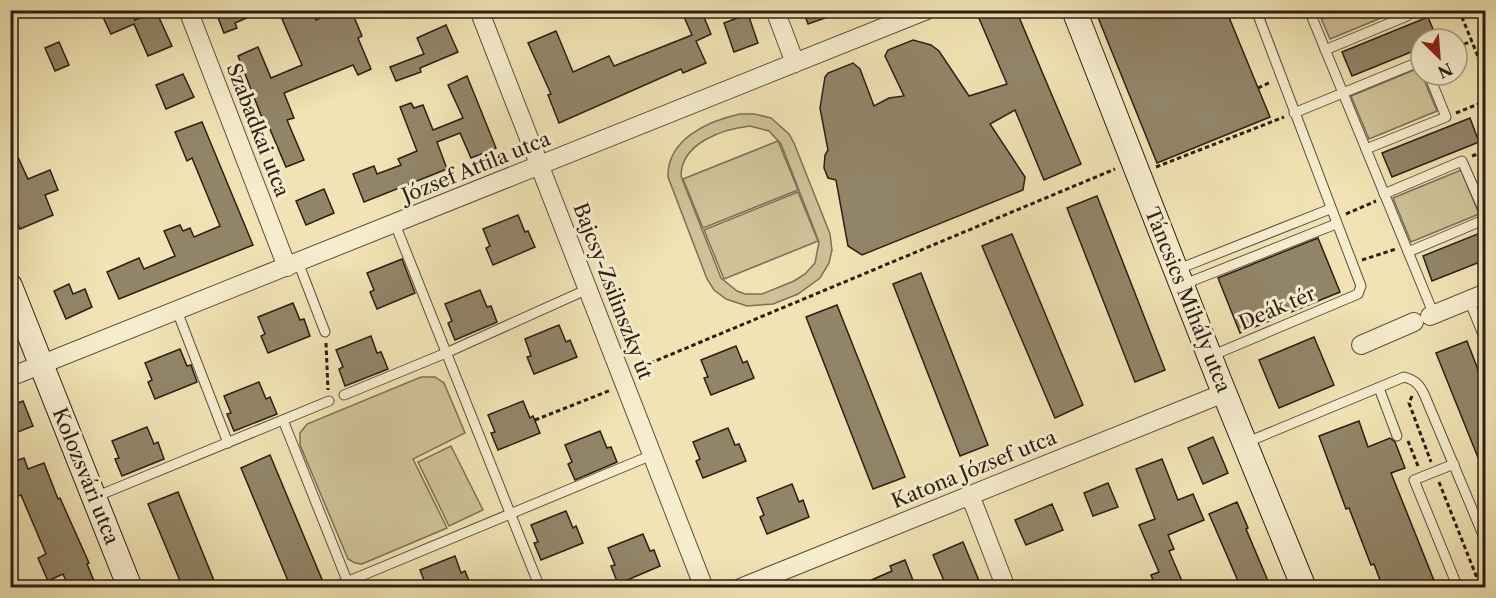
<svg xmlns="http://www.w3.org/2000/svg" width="1496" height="598" viewBox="0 0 1496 598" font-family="'Libre Caslon Text',serif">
<rect width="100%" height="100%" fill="#f1e3b3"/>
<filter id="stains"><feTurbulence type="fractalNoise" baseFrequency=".00333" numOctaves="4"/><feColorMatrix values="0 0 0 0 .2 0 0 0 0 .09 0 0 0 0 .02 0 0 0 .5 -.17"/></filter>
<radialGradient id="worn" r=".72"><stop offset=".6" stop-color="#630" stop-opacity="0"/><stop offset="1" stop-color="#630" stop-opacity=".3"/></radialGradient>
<!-- green -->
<g fill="#cfc298" stroke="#7d7058" stroke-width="1.5" fill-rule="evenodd">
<polygon points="1398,11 1330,39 1318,11 1398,10"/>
<polygon points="1419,68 1437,111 1369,139 1351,96"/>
<path d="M 740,114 L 754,114 L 771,118 L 789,134 L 794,143 L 830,234 L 832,250 L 829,263 L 820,278 L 798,294 L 773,304 L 747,306 L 726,299 L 714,290 L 707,279 L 668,177 C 667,139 708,121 740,114 ZM 750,126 L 769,131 L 781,144 L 819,242 L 815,263 L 805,274 L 794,281 L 762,294 L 745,294 L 737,291 L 721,278 L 681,176 C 681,143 723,129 750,126 Z"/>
<polygon points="778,141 798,190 703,228 683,179"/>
<polygon points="1461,170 1479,214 1411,242 1393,198"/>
<polygon points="798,192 818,241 724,279 704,230"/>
<polygon points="421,377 435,377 444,383 465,433 413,459 447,528 362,564 355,563 348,559 300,445 300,433 307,424"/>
<polygon points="451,446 483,510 449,526 418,462"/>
</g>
<!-- building -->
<g fill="#928568" stroke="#2b1f17" stroke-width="1.5">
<polygon points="111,10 130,10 135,20 156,11 172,46 148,56 134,24 111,34 102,15"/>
<polygon points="215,10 263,10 263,11 235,23 237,28 224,33"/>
<polygon points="302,10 312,10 316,20 338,10 351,10 362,36 358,38 371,69 358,75 353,65 284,93 294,118 287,120 304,160 286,167 269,127 266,128 238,56 258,47 271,78 302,65 282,19"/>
<polygon points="681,10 701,10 711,34 696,41 706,63 683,73 681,69 559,123 548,95 551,94 528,43 556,31 573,72 609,56 614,66 692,35"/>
<polygon points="803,10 842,10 842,12 808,24"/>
<polygon points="991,10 1016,10 1081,164 1044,180 1015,110 990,124 1025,177 1023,190 862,255 848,246 836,180 828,178 824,168 825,155 828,150 820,108 825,77 828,73 853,63 860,69 874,106 889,98 904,96 885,56 888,50 913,40 931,45 939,51 969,96 1007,84 978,16"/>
<polygon points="1095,10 1226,10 1270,117 1157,163"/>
<polygon points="748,14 758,43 734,52 724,23"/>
<polygon points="1428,17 1437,39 1421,39 1421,48 1352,76 1342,52"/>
<polygon points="446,25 458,52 420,68 421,72 396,81 390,67 424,54 417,38"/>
<polygon points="59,42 69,65 55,71 45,48"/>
<polygon points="183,74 194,97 166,109 156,85"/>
<polygon points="467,76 496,148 471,158 460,133 437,142 447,169 364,202 353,174 374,166 377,174 401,165 398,159 417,151 400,107 411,103 414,108 423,105 433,130 463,118 448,85"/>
<polygon points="1470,118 1479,142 1392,177 1382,153"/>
<polygon points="202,122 253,245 119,299 107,272 139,258 144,269 175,256 164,231 180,225 183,231 190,228 194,237 220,226 192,158 187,161 175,132"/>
<polygon points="10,140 28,179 50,170 58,190 45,195 53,215 20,229 10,205"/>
<polygon points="324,189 334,213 306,225 296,201"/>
<polygon points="1097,196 1165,370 1135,382 1067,208"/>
<polygon points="518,215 525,232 528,231 535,247 493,265 486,248 490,246 483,229"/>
<polygon points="1485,231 1485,260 1432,281 1423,256"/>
<polygon points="1012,234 1083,405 1055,418 982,246"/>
<polygon points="1318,238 1340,292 1240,333 1218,278"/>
<polygon points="402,259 415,293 377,309 370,292 374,290 367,273"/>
<polygon points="921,273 988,445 960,456 893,284"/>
<polygon points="69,284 73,294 85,289 92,307 66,319 54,291"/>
<polygon points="480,290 487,307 491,306 497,322 455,340 448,323 452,321 445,304"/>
<polygon points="293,303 300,320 304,319 310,336 268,353 261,336 265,334 258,317"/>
<polygon points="837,305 905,477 873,489 806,317"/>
<polygon points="559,325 566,342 570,340 577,357 534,374 527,357 531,356 525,339"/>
<polygon points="371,336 377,353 381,352 388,369 345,386 339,369 343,367 336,350"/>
<polygon points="1314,337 1334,385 1279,408 1259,360"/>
<polygon points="1467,341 1485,388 1485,475 1436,353"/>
<polygon points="736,346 743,363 747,361 754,378 711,395 704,378 708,377 701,360"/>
<polygon points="180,349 187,366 191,365 197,382 155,399 148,382 152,380 145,363"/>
<polygon points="259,382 266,399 270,397 277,414 234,431 227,414 231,413 224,396"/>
<polygon points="23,401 33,426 10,435 10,406"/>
<polygon points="523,401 530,418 533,416 540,433 498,450 491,433 495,432 488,415"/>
<polygon points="1359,421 1368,447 1390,438 1395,442 1405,468 1391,473 1437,588 1383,588 1374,564 1371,565 1349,508 1346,509 1319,436"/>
<polygon points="147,427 154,444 158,442 164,459 122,476 115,459 119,458 112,441"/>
<polygon points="728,428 735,445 739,444 746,461 703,478 696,461 700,459 693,442"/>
<polygon points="600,431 607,448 611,447 617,462 575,480 568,464 572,462 565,445"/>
<polygon points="1213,437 1228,473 1203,484 1188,448"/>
<polygon points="270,455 323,582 311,588 291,588 241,468"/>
<polygon points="24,458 28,469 44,463 58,499 60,498 89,563 87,564 97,588 69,588 63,574 48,581 38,558 46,554 21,495 10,499 10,463"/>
<polygon points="1162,459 1178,500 1193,494 1204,520 1168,535 1174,549 1169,551 1185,588 1156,588 1151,575 1159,572 1139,525 1155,519 1136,469"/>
<polygon points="1108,483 1118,507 1093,516 1084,493"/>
<polygon points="792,484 799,502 803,500 809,517 767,534 760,517 764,515 757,498"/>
<polygon points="178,492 217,588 183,588 148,504"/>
<polygon points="1237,502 1248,528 1246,529 1271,588 1241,588 1209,514"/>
<polygon points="1052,504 1063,530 1026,545 1015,520"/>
<polygon points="566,511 573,528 576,526 583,543 541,560 534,543 538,542 531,525"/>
<polygon points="643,534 650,551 654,550 660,566 618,584 611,566 615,565 608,548"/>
<polygon points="963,542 982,588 947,588 933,555"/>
<polygon points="455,556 461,573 465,571 472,588 427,588 420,570"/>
<polygon points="905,560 916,588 853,588 892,571 890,566"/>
</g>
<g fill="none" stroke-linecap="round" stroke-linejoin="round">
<!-- lane casing -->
<g stroke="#5c503e" stroke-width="11">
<g id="lane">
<polyline points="1309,10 1434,315"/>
<polyline points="1325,50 1407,16 1404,10"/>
<polyline points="1294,113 1421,61"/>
<polyline points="1366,149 1446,117 1429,75"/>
<polyline points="1384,194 1462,161 1486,216"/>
<polyline points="395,224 540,588"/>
<polyline points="1408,252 1486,219"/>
<polyline points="298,262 325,332"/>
<polyline points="1176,270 1330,209"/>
<polyline points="1182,285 1336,224"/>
<polyline points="1469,300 1486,342"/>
<polyline points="177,311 228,443"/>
<polyline points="1211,356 1358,294 1361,286 1256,10"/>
<polyline points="1379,388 1397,436"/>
<polyline points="344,395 446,353 588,289"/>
<polyline points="283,420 350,588"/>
<path d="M 1245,443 L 1404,377 C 1415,380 1419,384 1424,394 L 1486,542"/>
<polyline points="1454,464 1414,480 1458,588"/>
<polyline points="95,497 329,401"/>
<polyline points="332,588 652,455"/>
</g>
</g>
<!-- street casing -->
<g stroke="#5c503e" stroke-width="20">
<g id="street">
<polyline points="188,10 287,267"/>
<polyline points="479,10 704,588"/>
<polyline points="775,10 795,63"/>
<polyline points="1430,316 1486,293"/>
<polyline points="1361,345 1414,322"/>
<polyline points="10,377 927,10"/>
<polyline points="970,495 1006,588"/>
<polyline points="740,588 1224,393"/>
</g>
</g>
<!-- secondary casing -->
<g stroke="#2b1f17" stroke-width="26">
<g id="secondary">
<polyline points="1074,10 1219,380 1304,588"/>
<polyline points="10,286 130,588"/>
</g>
</g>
<!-- path -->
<g stroke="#2b1f17" stroke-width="3" stroke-dasharray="4.5 3" stroke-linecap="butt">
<polyline points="1459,10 1486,76"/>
<polyline points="1457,47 1472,41"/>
<polyline points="1258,88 1271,82"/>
<polyline points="1456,113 1486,101"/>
<polyline points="1472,156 1486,151"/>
<polyline points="1156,167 1284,117"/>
<polyline points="1346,214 1376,201"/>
<polyline points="1362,260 1396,249"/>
<polyline points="326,343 328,390"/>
<polyline points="636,369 1115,169"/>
<polyline points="1412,396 1409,403 1431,462"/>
<polyline points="535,420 611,390"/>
<polyline points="1408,441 1418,466"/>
<polyline points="1439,482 1481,588"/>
</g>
<!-- lane -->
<use href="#lane" stroke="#f6edce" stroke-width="9"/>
<!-- street -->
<use href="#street" stroke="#f6edce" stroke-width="18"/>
<!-- secondary -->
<use href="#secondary" stroke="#f6edce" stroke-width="24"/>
</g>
<g text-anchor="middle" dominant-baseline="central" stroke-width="6" stroke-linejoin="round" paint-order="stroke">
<!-- street labels -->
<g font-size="20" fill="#2b1f17" stroke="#f6edce">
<text transform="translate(258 130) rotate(69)">Szabadkai utca</text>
<text transform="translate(476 167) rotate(-22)">József Attila utca</text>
<text transform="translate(613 291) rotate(69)">Bajcsy-Zsilinszky út</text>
<text transform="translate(1188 300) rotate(68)">Táncsics Mihály utca</text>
<text transform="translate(1277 308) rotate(-23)">Deák tér</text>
<text transform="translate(974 469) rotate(-22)">Katona József utca</text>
<text transform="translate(86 476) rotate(68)">Kolozsvári utca</text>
</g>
</g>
<!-- margin -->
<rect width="1496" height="598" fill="none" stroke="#f1e3b3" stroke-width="36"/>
<rect x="12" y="12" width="1472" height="574" fill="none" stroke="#2b1f17" stroke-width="3"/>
<rect x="18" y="18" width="1460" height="562" fill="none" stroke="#2b1f17" stroke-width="1.5"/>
<!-- north arrow -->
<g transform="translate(1439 57) rotate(155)"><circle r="28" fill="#f6edce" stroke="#a59b85" stroke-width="1.5"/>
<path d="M0-4.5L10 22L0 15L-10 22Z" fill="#8f2418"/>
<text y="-9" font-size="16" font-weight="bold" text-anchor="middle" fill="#2b1f17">N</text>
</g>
<rect width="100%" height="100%" filter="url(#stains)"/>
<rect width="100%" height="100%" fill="url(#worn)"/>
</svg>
